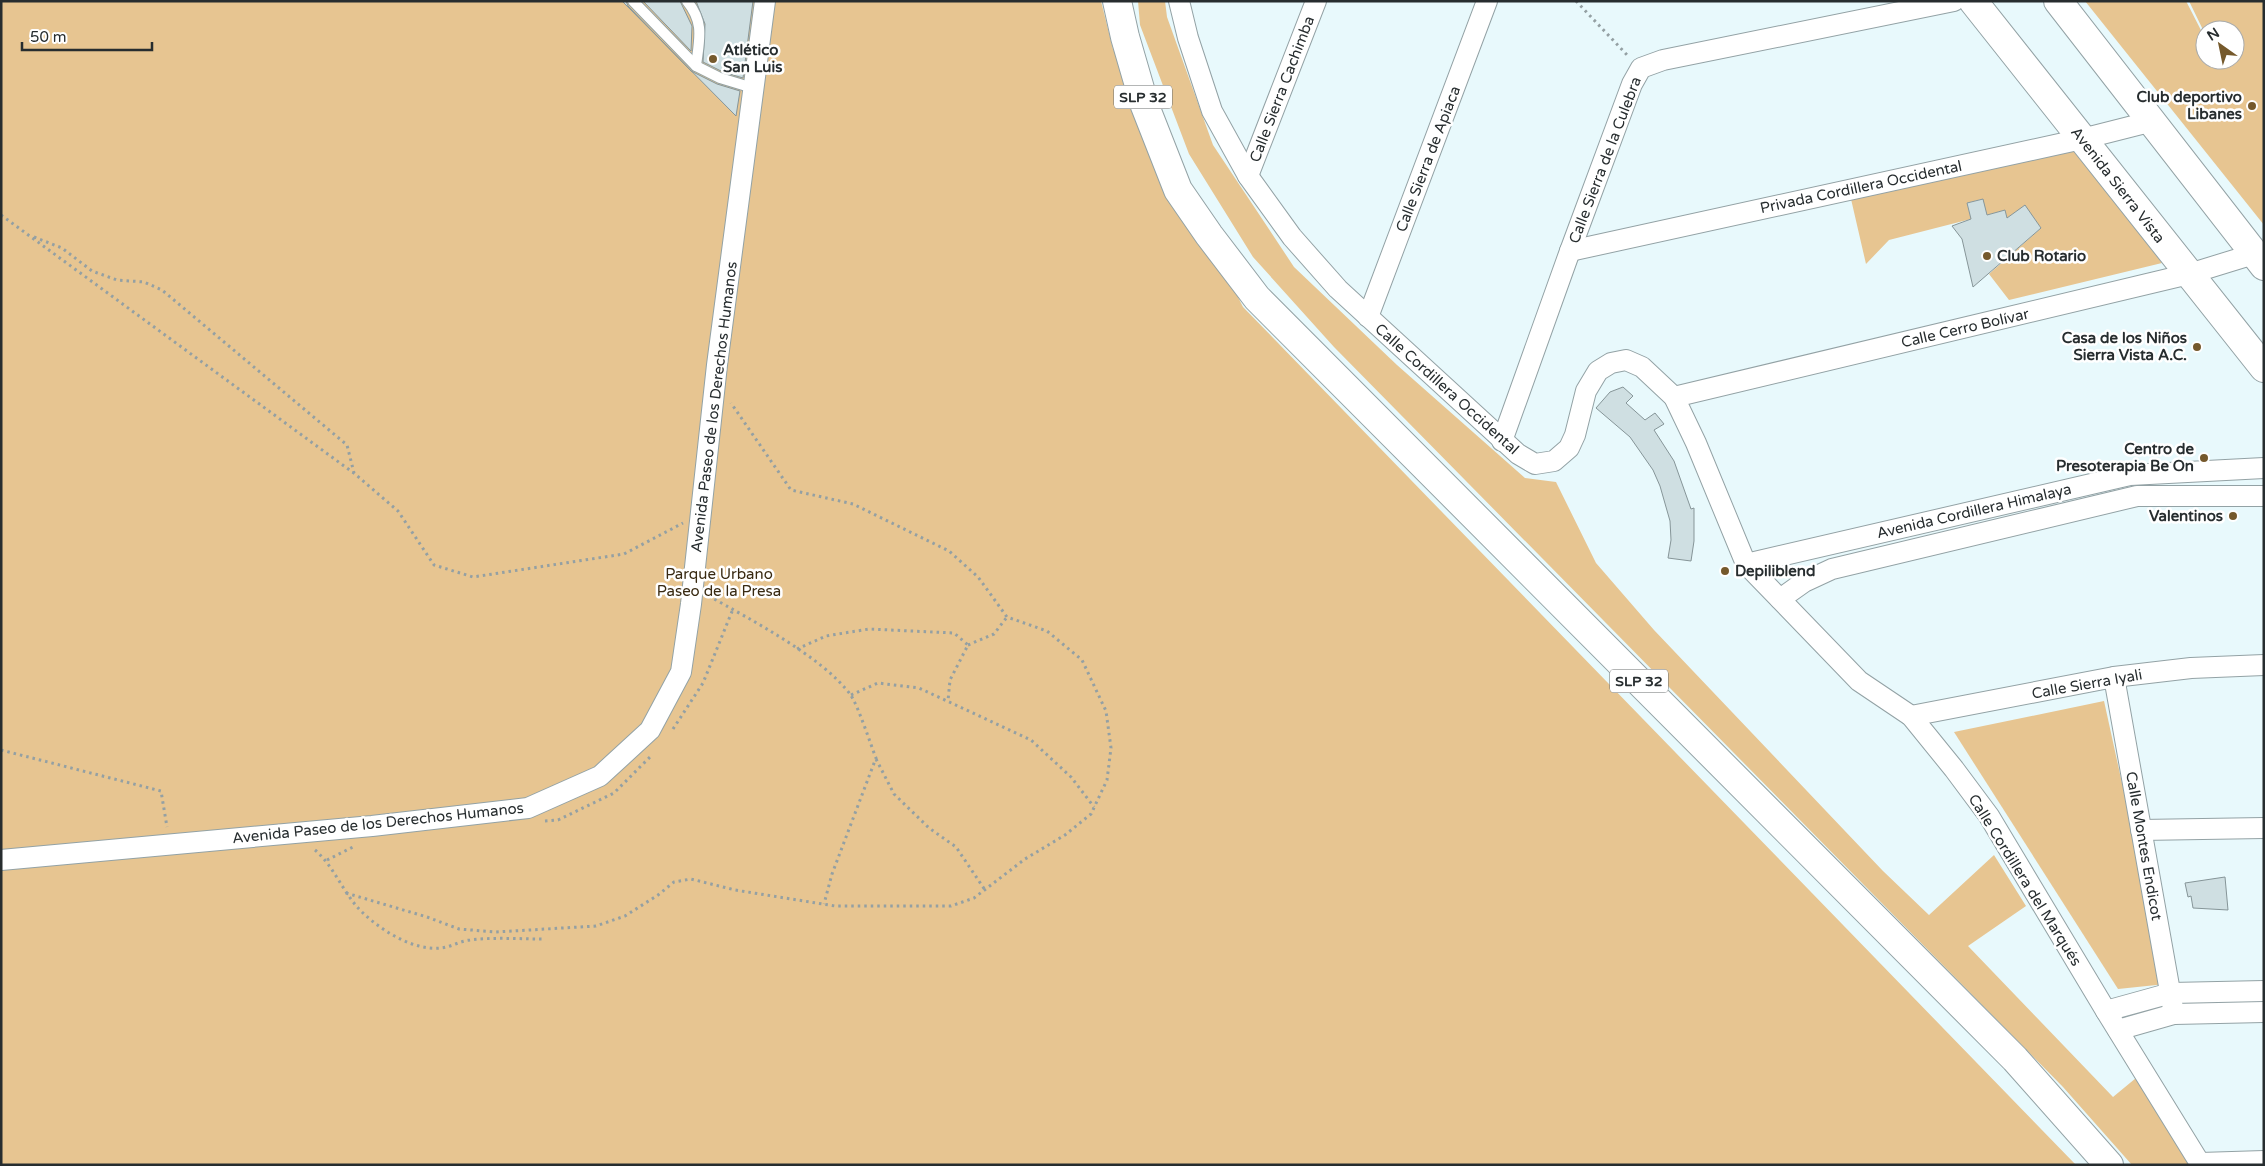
<svg xmlns="http://www.w3.org/2000/svg" width="2265" height="1166" viewBox="0 0 2265 1166" font-family="'Varela Round',sans-serif">
<rect width="100%" height="100%" fill="#e8f9fc"/>
<!-- green -->
<g fill="#e7c591">
<polygon points="1,1 1101,1 1113,49 1243,307 2076,1165 1,1165"/>
<polygon points="1138,1 1165,1 1167,17 1213,145 1294,267 1397,365 1525,478 1556,482 1596,563 1654,630 1883,871 1929,915 1994,855 2026,906 1968,946 2113,1097 2136,1078 2191,1165 2132,1165 2063,1087 1334,347 1253,257 1189,154 1140,25"/>
<polygon points="2085,1 2186,1 2205,38 2205,60 2235,60 2235,30 2205,30 2205,34 2189,1 2264,1 2264,225"/>
<polygon points="2079,147 2162,263 2009,300 1989,274 2041,228 2025,206 2007,218 2005,210 1987,215 1982,199 1967,203 1971,219 1889,240 1866,264 1851,199"/>
<polygon points="2104,701 2166,984 2118,989 1954,732"/>
</g>
<!-- building -->
<g fill="#cfdfe2" stroke="#869598">
<polygon points="622,1 626,1 628,6 691,71 717,84 740,91 736,116"/>
<polygon points="643,1 680,1 692,26 691,51"/>
<polygon points="696,1 753,1 743,78 723,72 703,62 705,24"/>
<polygon points="1983,199 1987,215 2005,210 2007,218 2025,205 2041,228 1973,287 1962,239 1952,226 1971,219 1967,203"/>
<polygon points="1623,387 1633,396 1626,403 1645,420 1655,413 1664,424 1654,430 1674,461 1691,509 1694,508 1694,541 1691,561 1668,558 1671,540 1670,521 1660,486 1653,470 1630,437 1596,408 1610,392"/>
<polygon points="2225,877 2228,910 2193,908 2191,896 2188,897 2185,883"/>
</g>
<g fill="none" stroke-linecap="round" stroke-linejoin="round">
<!-- service casing -->
<g stroke="#93a2a5" stroke-width="12">
<g id="service">
<polyline points="633,1 696,66 720,78 753,88"/>
<path d="M 687,1 C 705,23 699,40 696,66"/>
</g>
</g>
<!-- minor casing -->
<g stroke="#93a2a5" stroke-width="22">
<g id="minor">
<polyline points="1179,1 1188,38 1212,111 1248,176 1292,237 1338,289 1518,454 1535,464 1554,461 1569,448 1575,435 1586,391 1598,371 1611,363 1626,360 1642,367 1674,397 1696,443 1746,564 1859,681 1911,716 1954,769 1989,816 2106,1011 2201,1165"/>
<polyline points="1248,176 1316,1"/>
<polyline points="1570,251 2082,139 2153,121"/>
<polyline points="1368,317 1487,1"/>
<polyline points="1674,397 2189,274 2254,254"/>
<polyline points="1502,441 1570,251 1632,84 1641,68 1663,60 1954,1"/>
<polyline points="1746,564 2130,475 2264,468"/>
<polyline points="1780,599 1804,582 1832,569 2137,496 2264,496"/>
<polyline points="2114,677 2174,1014"/>
<polyline points="1911,716 2114,677 2191,668 2264,665"/>
<polyline points="2141,830 2264,828"/>
<polyline points="1,860 372,826 528,808 600,776 650,730 681,672 691,604 717,365 765,1"/>
<polyline points="2106,1011 2171,993 2264,991"/>
<polyline points="2118,1030 2174,1014 2264,1012"/>
<polyline points="2200,1163 2264,1161"/>
</g>
</g>
<!-- secondary casing -->
<g stroke="#93a2a5" stroke-width="30">
<g id="secondary">
<polyline points="1973,1 2264,368"/>
<polyline points="2058,1 2264,266"/>
</g>
</g>
<!-- primary casing -->
<g stroke="#93a2a5" stroke-width="30">
<polyline id="primary" points="1117,1 1125,37 1145,106 1178,190 1209,235 1257,298 2015,1059 2109,1165"/>
</g>
<!-- path -->
<g stroke="#94a0a3" stroke-width="3" stroke-dasharray="2.5 4" stroke-linecap="butt">
<polyline points="1576,1 1629,57"/>
<polyline points="1,215 355,474 398,511 434,565 473,577 624,554 683,523"/>
<polyline points="34,237 62,248 92,271 117,280 144,282 162,290 347,445 354,473"/>
<path d="M 709,596 C 751,620 821,656 850,694 C 858,705 870,743 876,758 L 832,874 L 824,904"/>
<polyline points="968,645 994,634 1007,617"/>
<polyline points="797,649 826,636 869,629 954,633 968,645 950,680 948,701"/>
<polyline points="851,695 878,683 919,688 1031,740 1071,777 1094,807"/>
<polyline points="673,729 703,683 733,609"/>
<polyline points="1,750 161,791 167,827"/>
<polyline points="876,759 894,794 929,828 956,847 985,890"/>
<polyline points="545,821 558,820 614,793 652,755"/>
<path d="M 315,850 C 335,867 343,894 363,913 C 382,931 414,951 441,948 C 451,947 460,941 470,940 C 494,937 519,939 543,939"/>
<polyline points="327,860 353,847"/>
<polyline points="346,893 427,917 459,929 496,932 596,926 625,916 658,895 674,882 691,879 735,890 835,906 951,906 974,898 1025,859 1065,835 1091,814 1107,780 1111,748 1106,711 1082,660 1047,631 1007,617 978,577 949,551 853,504 791,490 731,403"/>
</g>
<!-- service -->
<use href="#service" stroke="#fff" stroke-width="10"/>
<!-- minor -->
<use href="#minor" stroke="#fff" stroke-width="20"/>
<!-- secondary -->
<use href="#secondary" stroke="#fff" stroke-width="28"/>
<!-- primary -->
<use href="#primary" stroke="#fff" stroke-width="28"/>
</g>
<!-- markers -->
<g fill="#75592c" stroke="#fff" stroke-width="2">
<circle cx="713" cy="59" r="5"/>
<circle cx="2252" cy="106" r="5"/>
<circle cx="1987" cy="256" r="5"/>
<circle cx="2197" cy="347" r="5"/>
<circle cx="2204" cy="458" r="5"/>
<circle cx="2233" cy="516" r="5"/>
<circle cx="1725" cy="571" r="5"/>
</g>
<g text-anchor="middle" dominant-baseline="central" stroke-width="5" stroke-linejoin="round" paint-order="stroke">
<!-- shield labels -->
<g fill="#fff" stroke="#686c6d" stroke-width="1">
<rect x="1114" y="85.5" width="58" height="23" rx="4"/>
<rect x="1610" y="669.5" width="58" height="23" rx="4"/>
</g>
<g font-size="14" font-weight="bold" fill="#272d2f">
<text x="1143" y="97">SLP 32</text>
<text x="1639" y="681">SLP 32</text>
</g>
<!-- poi labels -->
<g font-size="15" font-weight="bold" fill="#272d2f" stroke="#fff" text-anchor="end">
<text x="723" y="50" text-anchor="start">Atlético<tspan x="723" dy="17">San Luis</tspan></text>
<text x="2242" y="97">Club deportivo<tspan x="2242" dy="17">Libanes</tspan></text>
<text x="1997" y="256" text-anchor="start">Club Rotario</text>
<text x="2187" y="338">Casa de los Niños<tspan x="2187" dy="17">Sierra Vista A.C.</tspan></text>
<text x="2194" y="449">Centro de<tspan x="2194" dy="17">Presoterapia Be On</tspan></text>
<text x="2223" y="516">Valentinos</text>
<text x="1735" y="571" text-anchor="start">Depiliblend</text>
</g>
<!-- street labels -->
<g font-size="15" fill="#272d2f" stroke="#fff">
<text transform="translate(1282 89) rotate(-69)">Calle Sierra Cachimba</text>
<text transform="translate(1428 159) rotate(-69)">Calle Sierra de Apiaca</text>
<text transform="translate(1605 160) rotate(-69)">Calle Sierra de la Culebra</text>
<text transform="translate(2118 185) rotate(52)">Avenida Sierra Vista</text>
<text transform="translate(1861 187) rotate(-12)">Privada Cordillera Occidental</text>
<text transform="translate(1965 328) rotate(-13)">Calle Cerro Bolívar</text>
<text transform="translate(1447 389) rotate(42)">Calle Cordillera Occidental</text>
<text transform="translate(714 407) rotate(-83)">Avenida Paseo de los Derechos Humanos</text>
<text transform="translate(1974 511) rotate(-13)">Avenida Cordillera Himalaya</text>
<text transform="translate(2087 684) rotate(-10)">Calle Sierra Iyali</text>
<text transform="translate(378 823) rotate(-6)">Avenida Paseo de los Derechos Humanos</text>
<text transform="translate(2144 846) rotate(80)">Calle Montes Endicot</text>
<text transform="translate(2025 880) rotate(58)">Calle Cordillera del Marqués</text>
</g>
<!-- park labels -->
<g font-size="15" fill="#382911" stroke="#fff">
<text x="719" y="574">Parque Urbano<tspan x="719" dy="17">Paseo de la Presa</tspan></text>
</g>
</g>
<!-- border -->
<rect width="2265" height="1166" fill="none" stroke="#272d2f" stroke-width="5"/>
<!-- north arrow -->
<g transform="translate(2220 45) rotate(327)"><circle r="24" fill="#ffffff" stroke="#a9abac"/>
<path d="M0-4L9 19L0 12L-9 19Z" fill="#75592c"/>
<text y="-8" font-size="14" font-weight="bold" text-anchor="middle" fill="#272d2f">N</text>
</g>
<!-- scale -->
<path d="M22 42v8h130v-8" fill="none" stroke="#272d2f" stroke-width="2.5"/>
<text x="30" y="42" font-size="15" fill="#272d2f" stroke="#ffffff" stroke-width="4" paint-order="stroke">50 m</text>
</svg>
